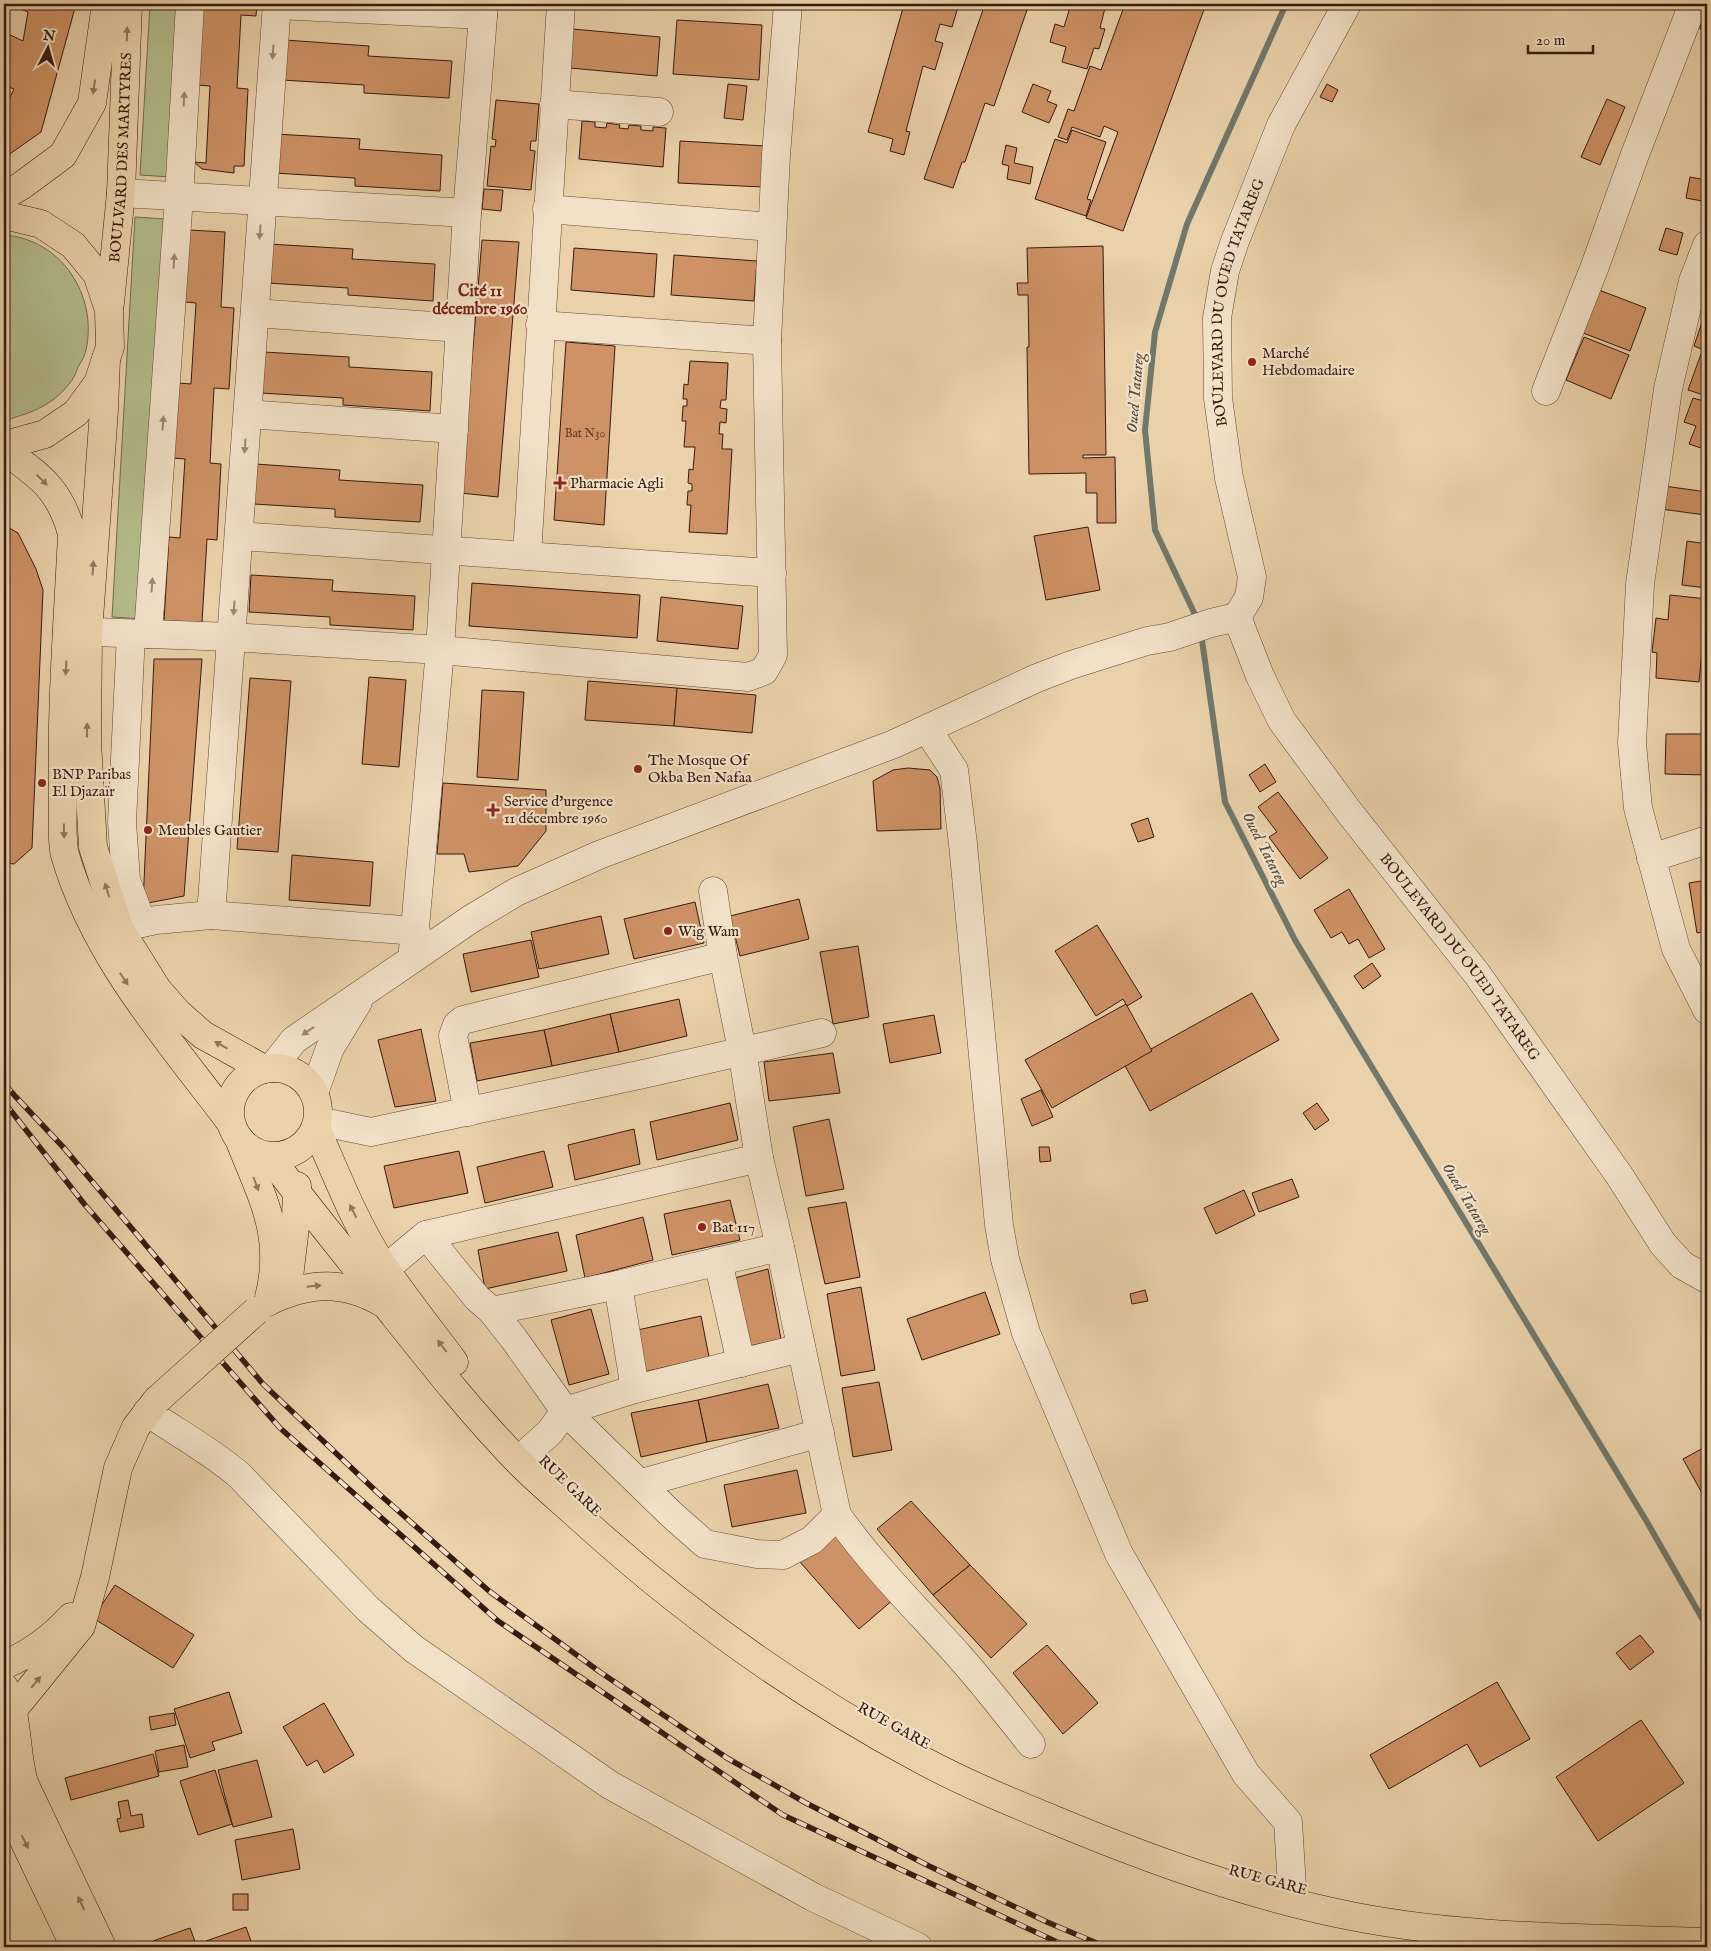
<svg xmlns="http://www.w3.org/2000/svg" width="1711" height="1951" viewBox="0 0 1711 1951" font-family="'IM FELL English',serif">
<rect width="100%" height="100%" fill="#ead1a9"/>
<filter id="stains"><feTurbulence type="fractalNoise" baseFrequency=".004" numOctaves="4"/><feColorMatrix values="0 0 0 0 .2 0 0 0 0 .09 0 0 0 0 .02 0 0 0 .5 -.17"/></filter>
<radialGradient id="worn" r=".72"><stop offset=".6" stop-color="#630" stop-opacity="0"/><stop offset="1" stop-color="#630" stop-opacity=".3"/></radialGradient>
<!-- green -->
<g fill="#b4bc8b" stroke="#746b4d">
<polygon points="150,4 181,4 171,177 140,175"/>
<polygon points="135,217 165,219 142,619 112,617"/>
<path d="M 4,235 C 61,239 98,295 86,350 C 85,356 81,362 78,367 C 76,373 73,380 69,384 C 52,406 32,412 7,420 L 4,420 Z"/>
</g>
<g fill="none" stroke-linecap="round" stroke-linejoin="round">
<!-- stream -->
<g stroke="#70786c" stroke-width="6">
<polyline points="1198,621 1155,530 1145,430 1155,332 1187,224 1286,4"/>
<polyline points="1201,633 1225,802 1295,940 1647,1522 1707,1627"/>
</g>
</g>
<!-- building -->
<g fill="#ce9266" stroke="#341a0f">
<polygon points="9,4 76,4 41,132 4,158 4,109 14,89 4,85 4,32 23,41 28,12"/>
<polygon points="217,4 257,4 256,16 241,15 237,88 248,89 244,166 234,166 234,173 202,169 194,162 206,163 210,86 198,85 203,8 217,8"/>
<polygon points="909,4 959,4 952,27 940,24 935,41 943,43 935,70 923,66 906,131 910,132 904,155 890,151 893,139 868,132 903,8 908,9"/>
<polygon points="985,4 1029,4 994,106 985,103 965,162 962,162 953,188 924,179"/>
<polygon points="1071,4 1091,4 1105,8 1100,28 1105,29 1099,49 1094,48 1087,69 1062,62 1066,47 1050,42 1055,24 1064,27"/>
<polygon points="1125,4 1206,4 1123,231 1086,218 1118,132 1104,126 1100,137 1072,127 1067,140 1058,137 1068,109 1074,111 1090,66 1101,70"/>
<polygon points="1703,4 1707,5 1707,30 1700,29"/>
<polygon points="677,20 762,25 759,80 673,74"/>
<polygon points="573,29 660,37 657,76 570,68"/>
<polygon points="285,40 369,46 368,56 452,61 449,98 364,93 364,85 282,80"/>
<polygon points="728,84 747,86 743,120 724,118"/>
<polygon points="1033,84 1051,91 1047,101 1057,105 1049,123 1022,112"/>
<polygon points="1327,84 1338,90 1332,102 1320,97"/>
<polygon points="1607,99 1625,107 1600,165 1581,157"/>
<polygon points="496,100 539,104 536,141 531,141 530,150 535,151 531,190 487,186 491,146 495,147 496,140 492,139"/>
<polygon points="582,121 595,122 595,127 606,128 607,123 620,125 619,128 628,129 629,125 641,126 641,130 653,131 653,127 666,128 663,167 579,159"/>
<polygon points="1072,130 1106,142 1087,199 1091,200 1086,216 1035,199 1055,139 1067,143"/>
<polygon points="276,134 360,139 359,149 442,155 440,191 355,186 355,178 274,173"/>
<polygon points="680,141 765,146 763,187 678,183"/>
<polygon points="1006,145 1017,148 1014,163 1033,167 1030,184 1007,179 1009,166 1002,164"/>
<polygon points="1690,177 1706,180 1702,201 1686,198"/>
<polygon points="484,189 503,190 501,211 482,209"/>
<polygon points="1666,228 1683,233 1677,255 1659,250"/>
<polygon points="189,230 225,232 221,307 234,308 229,389 214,388 210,463 221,464 217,540 207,539 202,622 164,621 169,537 180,538 185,459 173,458 178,383 191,384 196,303 185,302"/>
<polygon points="482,240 519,242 498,497 461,493"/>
<polygon points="269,244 353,249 352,259 435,264 433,301 348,295 348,288 267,283"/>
<polygon points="1103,246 1106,455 1083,455 1083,458 1115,457 1116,523 1097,523 1097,493 1086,493 1086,473 1029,474 1027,347 1029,347 1028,295 1018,295 1017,283 1028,283 1027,248"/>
<polygon points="574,248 657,254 654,297 571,290"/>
<polygon points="674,255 757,261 754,301 671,295"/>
<polygon points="1599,290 1646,308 1630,351 1583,333"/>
<polygon points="1707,307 1707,351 1694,346"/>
<polygon points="1584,337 1629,355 1611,399 1566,380"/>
<polygon points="566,342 615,346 604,525 554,520"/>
<polygon points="264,352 349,357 349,367 432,372 430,411 343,405 343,398 261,393"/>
<polygon points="1701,354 1707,356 1707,396 1688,390"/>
<polygon points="690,361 728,363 726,400 721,400 720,408 727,409 726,423 720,422 719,434 723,434 722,449 732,449 727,534 689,532 691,505 687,505 688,491 692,491 692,484 688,483 689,469 693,470 695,447 684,447 686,421 682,421 683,406 687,406 687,399 683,399 684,384 688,385"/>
<polygon points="1693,398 1707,402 1707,450 1689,444 1696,426 1684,422"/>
<polygon points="256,464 340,470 339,480 423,485 420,522 335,517 335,509 254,504"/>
<polygon points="1664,486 1707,492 1705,515 1661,509"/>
<polygon points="4,525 18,533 36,569 43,590 32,848 14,864 4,863"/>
<polygon points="1088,527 1100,590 1046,600 1034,536"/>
<polygon points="1687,541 1707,544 1707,588 1682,585"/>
<polygon points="251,575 333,580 332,591 415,596 413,630 330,625 330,617 249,612"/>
<polygon points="472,583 640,595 637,638 469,626"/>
<polygon points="1670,595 1707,599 1699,682 1656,678 1657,653 1652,652 1656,618 1668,620"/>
<polygon points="661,597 743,606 738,649 657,641"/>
<polygon points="154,659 202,659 184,896 143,904"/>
<polygon points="369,677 406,680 399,767 362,764"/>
<polygon points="250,678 291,681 278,852 237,849"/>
<polygon points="588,681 677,688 674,726 585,720"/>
<polygon points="677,688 756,695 752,733 674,726"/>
<polygon points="482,690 524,692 518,780 477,777"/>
<polygon points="1666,734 1706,734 1706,775 1665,774"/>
<polygon points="1265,764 1276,782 1260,792 1249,775"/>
<polygon points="908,768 930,770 937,777 940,788 941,829 877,831 873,781 893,770"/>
<polygon points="443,783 546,790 546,831 518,866 469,872 464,854 437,854"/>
<polygon points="1278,792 1328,858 1300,879 1269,837 1277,832 1258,807"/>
<polygon points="1148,818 1154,837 1138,842 1131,824"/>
<polygon points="292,855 373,862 370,906 289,900"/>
<polygon points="1707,880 1707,931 1697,933 1689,883"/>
<polygon points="1349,889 1385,949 1369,958 1358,939 1349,944 1342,932 1331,938 1314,910"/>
<polygon points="799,899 809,939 740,956 730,916"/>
<polygon points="695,902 704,943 634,959 624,919"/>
<polygon points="601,916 609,954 539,969 531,932"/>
<polygon points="1097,925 1142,997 1127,1006 1123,999 1096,1016 1055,951"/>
<polygon points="531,940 539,977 471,992 463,954"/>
<polygon points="858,946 869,1017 833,1024 820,952"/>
<polygon points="1372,963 1381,976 1363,989 1354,976"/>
<polygon points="1252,993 1279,1040 1150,1111 1124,1064"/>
<polygon points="679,999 687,1036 619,1052 610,1014"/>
<polygon points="1126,1004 1152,1051 1052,1108 1025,1060"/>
<polygon points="610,1014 619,1052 552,1066 544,1030"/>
<polygon points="934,1015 941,1053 890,1063 883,1024"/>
<polygon points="421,1029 436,1101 395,1107 378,1040"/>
<polygon points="544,1030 552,1066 477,1081 470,1043"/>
<polygon points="833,1053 840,1093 769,1101 764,1062"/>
<polygon points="1041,1090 1053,1117 1032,1126 1021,1099"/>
<polygon points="730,1103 738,1140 657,1160 650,1122"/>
<polygon points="1317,1103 1329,1120 1315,1130 1303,1113"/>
<polygon points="829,1119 844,1189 806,1196 793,1127"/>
<polygon points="634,1129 640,1164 575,1180 568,1145"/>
<polygon points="1039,1147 1049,1147 1051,1161 1040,1162"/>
<polygon points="459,1151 468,1193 394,1208 384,1166"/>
<polygon points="544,1151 553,1187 485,1203 477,1167"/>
<polygon points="1292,1179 1299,1197 1259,1212 1252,1193"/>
<polygon points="1244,1190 1255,1215 1216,1234 1204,1208"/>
<polygon points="730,1200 740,1240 672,1255 664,1214"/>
<polygon points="846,1202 860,1277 825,1284 808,1208"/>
<polygon points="643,1217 653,1260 585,1278 576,1235"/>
<polygon points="558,1232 567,1271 485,1289 478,1250"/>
<polygon points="768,1269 781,1339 741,1348 727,1280"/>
<polygon points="861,1287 875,1370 841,1376 827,1294"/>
<polygon points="1145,1290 1148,1301 1132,1304 1130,1294"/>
<polygon points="985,1292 1000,1334 922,1360 907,1319"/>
<polygon points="591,1309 609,1374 569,1385 551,1320"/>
<polygon points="701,1316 709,1357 640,1373 633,1331"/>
<polygon points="879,1382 892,1450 853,1457 842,1388"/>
<polygon points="768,1384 779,1428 707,1442 698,1400"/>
<polygon points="698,1400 707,1442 641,1457 631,1413"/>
<polygon points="1707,1446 1707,1502 1683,1459"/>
<polygon points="797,1470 806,1513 732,1527 724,1485"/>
<polygon points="911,1501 970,1565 933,1595 877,1529"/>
<polygon points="836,1531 894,1599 859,1629 800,1562"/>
<polygon points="970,1565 1027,1624 991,1658 933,1595"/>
<polygon points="115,1585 194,1635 173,1668 93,1618"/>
<polygon points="1640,1635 1654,1652 1630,1670 1616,1653"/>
<polygon points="1047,1645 1098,1703 1063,1734 1013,1673"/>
<polygon points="1497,1682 1530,1739 1480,1767 1467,1744 1389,1789 1370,1755"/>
<polygon points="229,1692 242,1733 212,1742 215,1750 190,1758 174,1709"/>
<polygon points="324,1703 354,1755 324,1773 317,1760 307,1766 283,1727"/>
<polygon points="174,1713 176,1725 151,1730 149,1717"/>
<polygon points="1641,1720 1684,1783 1598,1841 1556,1777"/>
<polygon points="184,1745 188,1767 159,1772 155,1751"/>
<polygon points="153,1754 159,1776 71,1800 65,1778"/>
<polygon points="257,1760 272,1817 233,1827 218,1770"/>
<polygon points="215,1770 232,1824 198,1835 180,1781"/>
<polygon points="128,1800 131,1816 142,1814 144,1827 120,1832 117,1819 121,1818 118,1802"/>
<polygon points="293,1829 300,1869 242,1880 235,1840"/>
<rect x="233" y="1894" width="15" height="16"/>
<polygon points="246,1927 253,1947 208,1947 206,1941"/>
<polygon points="190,1928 197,1947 155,1947 153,1941"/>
</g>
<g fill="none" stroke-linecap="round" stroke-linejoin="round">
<!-- minor casing -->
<g stroke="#624836" stroke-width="29">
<g id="minor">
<polyline points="277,4 211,915 416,931"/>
<polyline points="277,5 483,15"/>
<polyline points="554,104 659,112"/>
<polyline points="121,193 467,213"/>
<polyline points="547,209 772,227"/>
<polyline points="1707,245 1693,281 1668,389 1640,584 1632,743 1638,808 1676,949 1707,1010"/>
<polyline points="255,313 460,328"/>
<polyline points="540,325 767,341"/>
<polyline points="1546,391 1595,266 1634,157 1693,4"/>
<polyline points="248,414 454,429"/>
<polyline points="239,536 772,573"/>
<polyline points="527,555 561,4"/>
<path id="s1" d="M 1237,617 L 1260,676 L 1282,721 L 1349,812 L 1477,974 L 1619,1175 L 1663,1244 L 1682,1265 L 1707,1279"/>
<polyline points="67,631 232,637 440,650 748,677 764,671 773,655 767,341 776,155 788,4"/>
<polyline points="131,634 122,822 126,880 142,923"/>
<polyline points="148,634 179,197 190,4"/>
<polyline points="927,729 954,770 963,844 999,1225 1005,1259 1026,1333 1119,1554 1246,1774 1288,1822 1292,1887"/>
<polyline points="1651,858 1707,840"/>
<path d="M 713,891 L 723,956 L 742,1050 L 759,1158 L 780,1247 L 837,1515 C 873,1566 917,1609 959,1656 C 984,1684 1007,1714 1031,1744"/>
<polyline points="123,927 156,920 211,915"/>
<polyline points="413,950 440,650 467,213 484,4"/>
<path id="s2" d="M 272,1068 L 294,1040 L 471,919 L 516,892 L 599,855 L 894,744 L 1037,678 L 1071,665 L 1147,641 L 1170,637 L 1211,623 L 1237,617 L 1249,597 L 1252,577 L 1229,478 L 1218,398 L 1217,318 L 1225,271 L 1235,241 L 1281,125 L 1347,4"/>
<polyline points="314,1093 330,1048 358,1002"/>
<polyline points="468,1112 453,1036 457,1025 463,1020 723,956"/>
<polyline points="318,1121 371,1132 648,1073 822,1033"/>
<polyline points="426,1235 477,1298 492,1311 618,1285 780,1247"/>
<polyline points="718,1261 741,1363"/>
<polyline points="385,1269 426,1235 759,1158"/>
<polyline points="618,1285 635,1389"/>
<polyline points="492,1311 514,1339 565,1411 672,1515 705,1544 757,1554 783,1555 812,1540 837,1515"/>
<path d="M 147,1412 C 178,1433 211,1451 239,1475 L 368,1609 L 414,1649 L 610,1785 L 813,1897 L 918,1947"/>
<polyline points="531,1449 550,1432 565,1411 635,1389 801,1348"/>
<polyline points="642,1483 820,1433"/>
</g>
</g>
<!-- major casing -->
<g stroke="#341a0f" stroke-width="29">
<g id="major">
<polyline points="4,196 21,186 63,155 92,103 106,4"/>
<polyline points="4,215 41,224 73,245 97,274 109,310 110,347 98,383 76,413 45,434 9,444 4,444"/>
<path id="s3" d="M 110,303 L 121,193 L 128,4"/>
<polyline points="106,359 104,410 88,633 87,742 93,847 119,928 157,989 178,1013 203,1035 264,1069"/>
<path d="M 4,450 C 40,476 60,489 72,534 C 68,620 61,705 63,791 C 63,807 61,841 65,855 C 95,958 168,1039 231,1123"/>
<circle cx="274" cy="1112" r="44"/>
<path d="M 316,1128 C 337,1176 356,1226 385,1269 C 407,1301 431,1331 454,1362"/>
<path d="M 239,1139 C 262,1198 286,1236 268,1302"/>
<path d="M 269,1156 C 307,1207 347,1255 386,1305 C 429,1359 472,1414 520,1463 C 538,1481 558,1498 577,1515 C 683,1612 793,1691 920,1759 C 968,1785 1018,1805 1069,1826 C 1161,1864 1257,1898 1356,1917 C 1471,1939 1590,1938 1707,1942"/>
<polyline points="289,1277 296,1219 297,1186"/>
<path d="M 269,1301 C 310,1282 343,1280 383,1303"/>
<path d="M 4,1665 C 30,1654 52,1638 71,1617"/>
<path d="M 4,1687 C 19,1716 15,1752 24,1783 L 102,1947"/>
<polyline points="4,1719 12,1711 81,1626 95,1577 118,1468 136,1427 157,1400"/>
<polyline points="4,1799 75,1947"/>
</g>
</g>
<!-- minor -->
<use href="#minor" stroke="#f1e1c7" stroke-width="28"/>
<!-- major -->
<use href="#major" stroke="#ead1a9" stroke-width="28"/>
<!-- rail casing -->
<g stroke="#341a0f" stroke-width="5.5">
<g id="rail">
<polyline points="4,1083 15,1096 64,1148 263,1384 378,1493 489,1591 600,1672 727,1758 806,1803 929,1866 1047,1922 1106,1947"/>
<polyline points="4,1102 85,1205 280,1428 498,1621 783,1815 1068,1947"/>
</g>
</g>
<!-- rail -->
<use href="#rail" stroke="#f1e1c7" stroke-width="4" stroke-dasharray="11" stroke-linecap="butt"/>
<!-- major-bridge casing -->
<g stroke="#341a0f" stroke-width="29" stroke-linecap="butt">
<polyline id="major-bridge" points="157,1400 256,1311"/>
</g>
<!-- major-bridge -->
<use href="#major-bridge" stroke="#ead1a9" stroke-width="28"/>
</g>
<!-- one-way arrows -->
<defs><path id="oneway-solid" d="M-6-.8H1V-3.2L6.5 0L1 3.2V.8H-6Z" transform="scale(1.25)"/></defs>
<g fill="#8f765c">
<use href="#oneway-solid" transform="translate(127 34) rotate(-88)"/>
<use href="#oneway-solid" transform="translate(94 87) rotate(98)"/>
<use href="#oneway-solid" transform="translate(42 480) rotate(44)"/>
<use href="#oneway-solid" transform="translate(93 568) rotate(-86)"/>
<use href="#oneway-solid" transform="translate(66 668) rotate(93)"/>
<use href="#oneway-solid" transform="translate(87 730) rotate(-89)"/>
<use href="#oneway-solid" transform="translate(64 831) rotate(89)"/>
<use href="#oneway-solid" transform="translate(107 890) rotate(-107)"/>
<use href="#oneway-solid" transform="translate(124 979) rotate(57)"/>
<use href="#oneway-solid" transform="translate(221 1045) rotate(-151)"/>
<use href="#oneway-solid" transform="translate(256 1184) rotate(69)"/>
<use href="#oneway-solid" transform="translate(353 1211) rotate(-117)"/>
<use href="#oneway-solid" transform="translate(314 1286) rotate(-6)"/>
<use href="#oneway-solid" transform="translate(442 1346) rotate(-127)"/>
<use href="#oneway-solid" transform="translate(36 1682) rotate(-51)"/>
<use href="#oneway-solid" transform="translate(25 1842) rotate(64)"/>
<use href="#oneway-solid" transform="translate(81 1903) rotate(-115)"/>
</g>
<g fill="#9c8774">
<use href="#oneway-solid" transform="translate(273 52) rotate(94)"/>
<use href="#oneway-solid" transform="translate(184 99) rotate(-87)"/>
<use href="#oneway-solid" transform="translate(260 232) rotate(94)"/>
<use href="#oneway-solid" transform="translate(174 261) rotate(-86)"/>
<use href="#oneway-solid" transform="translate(163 423) rotate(-86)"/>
<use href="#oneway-solid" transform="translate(245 446) rotate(94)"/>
<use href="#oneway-solid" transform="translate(152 585) rotate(-86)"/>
<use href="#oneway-solid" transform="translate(234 608) rotate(94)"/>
<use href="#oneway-solid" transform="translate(308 1031) rotate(146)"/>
</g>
<!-- markers -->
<g fill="#8f2418" stroke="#f1e1c7" stroke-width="2">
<circle cx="1252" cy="362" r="5"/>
<path d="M557.5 475.5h5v5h5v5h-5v5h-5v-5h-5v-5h5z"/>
<circle cx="638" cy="769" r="5"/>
<circle cx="42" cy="783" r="5"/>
<path d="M490.5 802.5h5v5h5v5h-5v5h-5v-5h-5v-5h5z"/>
<circle cx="148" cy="830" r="5"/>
<circle cx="668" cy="931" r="5"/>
<circle cx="702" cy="1227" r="5"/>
</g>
<g text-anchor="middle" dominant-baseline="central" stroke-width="4.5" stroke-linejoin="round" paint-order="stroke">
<!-- number labels -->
<g font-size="12" fill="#5a3825">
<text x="585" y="433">Bat N30</text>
</g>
<!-- street labels -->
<g font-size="15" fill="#341a0f" stroke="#f1e1c7">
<text stroke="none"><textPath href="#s3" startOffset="146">BOULVARD DES MARTYRES</textPath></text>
<text stroke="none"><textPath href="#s2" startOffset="1400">BOULEVARD DU OUED TATAREG</textPath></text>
<text stroke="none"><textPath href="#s1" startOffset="409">BOULEVARD DU OUED TATAREG</textPath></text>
<text transform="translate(570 1486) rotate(44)">RUE GARE</text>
<text transform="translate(894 1726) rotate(29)">RUE GARE</text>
<text transform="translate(1268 1880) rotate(15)">RUE GARE</text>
</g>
<!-- poi labels -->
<g font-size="15" fill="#341a0f" stroke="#f1e1c7" text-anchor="start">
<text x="1262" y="353">Marché<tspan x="1262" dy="17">Hebdomadaire</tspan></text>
<text x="570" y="483">Pharmacie Agli</text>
<text x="648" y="760">The Mosque Of<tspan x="648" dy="17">Okba Ben Nafaa</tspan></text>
<text x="52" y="774">BNP Paribas<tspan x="52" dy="17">El Djazaïr</tspan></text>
<text x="504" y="801">Service d'urgence<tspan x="504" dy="17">11 décembre 1960</tspan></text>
<text x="158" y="830">Meubles Gautier</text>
<text x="678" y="931">Wig Wam</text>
<text x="712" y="1227">Bat 117</text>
</g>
<!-- neighbourhood labels -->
<g font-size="16" font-weight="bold" fill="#7a1f14" stroke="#f1e1c7">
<text x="480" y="292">Cité 11<tspan x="480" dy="18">décembre 1960</tspan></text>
</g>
<!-- water labels -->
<g font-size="16" font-style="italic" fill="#52493e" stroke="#f1e1c7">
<text transform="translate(1136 393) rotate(-85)">Oued Tatareg</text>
<text transform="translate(1264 849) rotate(63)">Oued Tatareg</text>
<text transform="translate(1466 1199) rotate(59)">Oued Tatareg</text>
</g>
</g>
<!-- margin -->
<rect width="1711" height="1951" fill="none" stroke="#ead1a9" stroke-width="20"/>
<rect x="5" y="5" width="1701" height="1941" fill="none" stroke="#341a0f" stroke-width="2.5"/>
<rect x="10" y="10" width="1691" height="1931" fill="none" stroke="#341a0f"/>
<!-- north arrow -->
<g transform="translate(48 48) rotate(6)" stroke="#f1e1c7" stroke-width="4" paint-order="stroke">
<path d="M0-4L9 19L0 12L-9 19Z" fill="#341a0f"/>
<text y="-8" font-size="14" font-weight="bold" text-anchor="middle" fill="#341a0f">N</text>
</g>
<!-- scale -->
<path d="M1528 45v8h65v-8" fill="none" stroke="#341a0f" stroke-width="2.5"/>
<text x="1536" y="45" font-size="15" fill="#341a0f" stroke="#f1e1c7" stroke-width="4" paint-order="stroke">20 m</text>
<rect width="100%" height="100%" filter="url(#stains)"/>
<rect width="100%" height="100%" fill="url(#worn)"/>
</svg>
